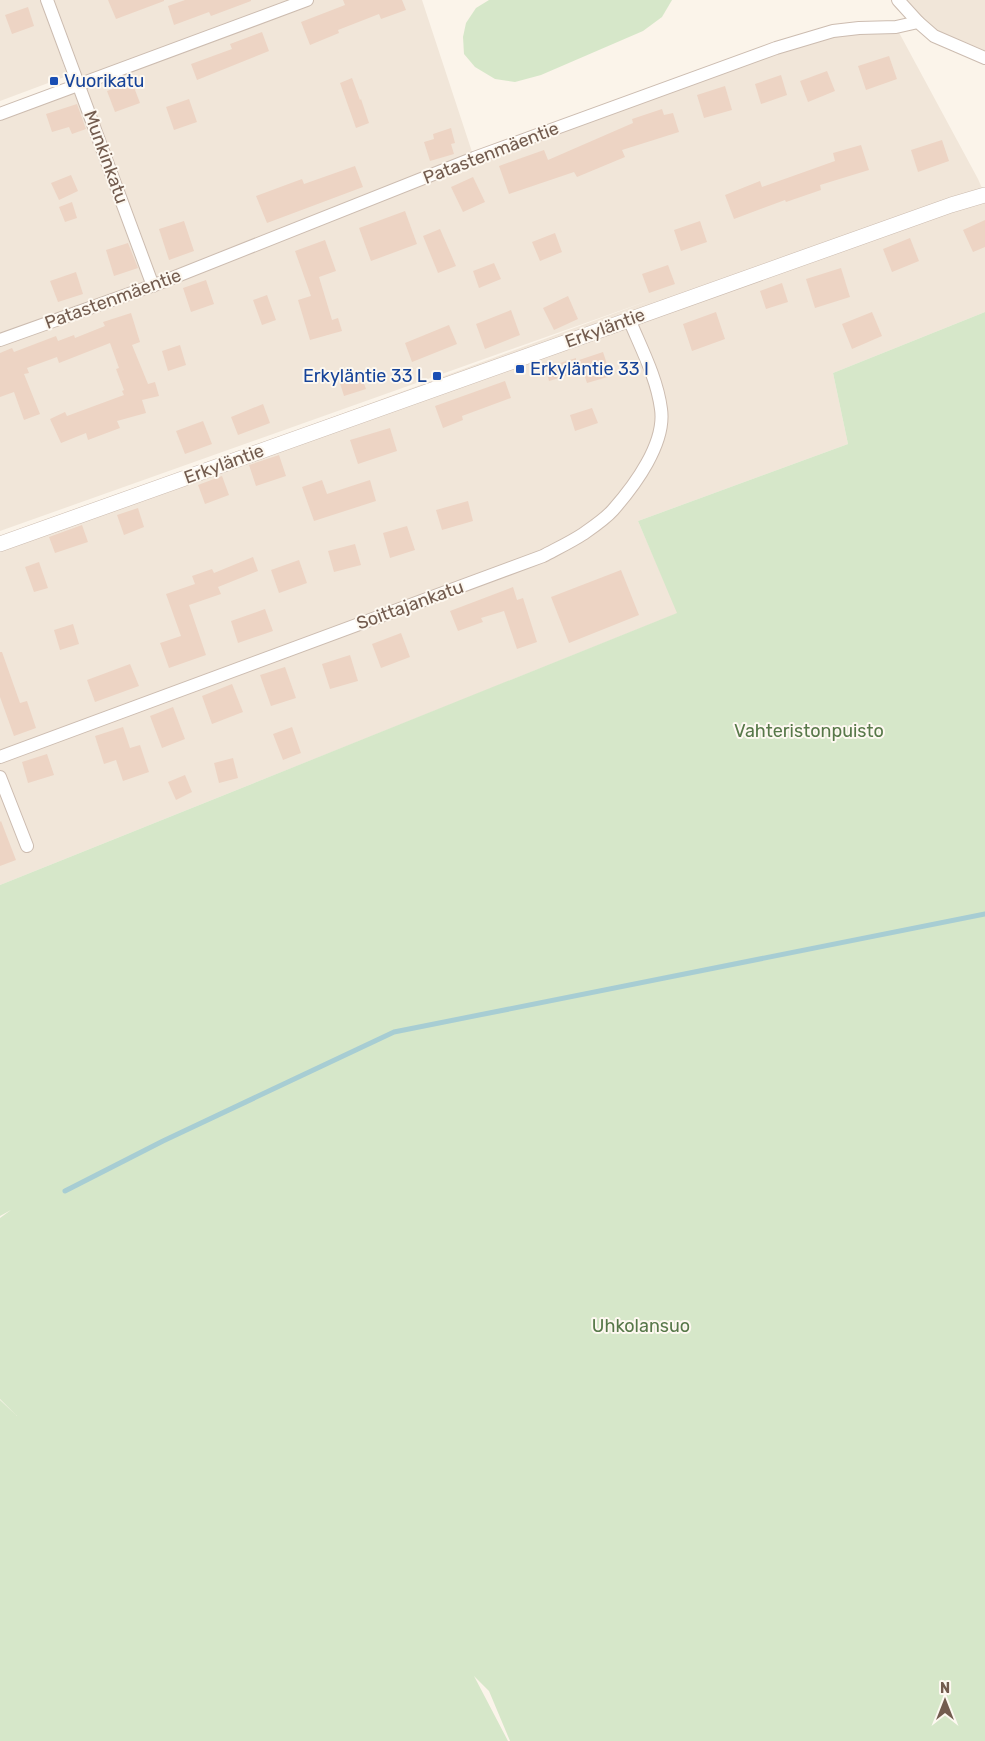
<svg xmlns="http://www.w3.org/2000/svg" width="985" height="1741" viewBox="0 0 985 1741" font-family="Rubik,sans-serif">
<rect width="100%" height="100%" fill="#fbf4ea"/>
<!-- residential -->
<g fill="#f1e6d9">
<polygon points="0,0 43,0 67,76 0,101"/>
<polygon points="47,0 422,0 474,158 833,31 896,27 978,179 985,195 985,312 833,373 848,444 638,521 678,613 0,885 0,540 653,299 0,531 0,114 80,85"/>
<polygon points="898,0 985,0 985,58 934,36"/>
</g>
<!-- green -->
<g fill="#d6e7c9">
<polygon points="489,0 672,0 662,17 643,31 541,75 515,82 495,79 475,67 464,54 463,37 466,23 476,8"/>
<polygon points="985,312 985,1741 510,1741 489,1691 474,1676 508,1741 0,1741 0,1400 17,1416 0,1399 0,1218 11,1210 0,1216 0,885 677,613 638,521 848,444 833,373"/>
</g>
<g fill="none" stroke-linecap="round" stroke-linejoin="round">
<!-- stream -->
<polyline stroke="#a7cdd3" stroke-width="5" points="65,1191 163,1141 394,1032 985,914"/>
</g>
<!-- building -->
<g fill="#edd4c4">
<polygon points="108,0 164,0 164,1 116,19"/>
<polygon points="185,0 251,0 251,1 211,16 209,12 174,25 168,6"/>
<polygon points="343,0 402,0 406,10 381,19 379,14 338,30 339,33 310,45 301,22 345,5"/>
<polygon points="28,7 34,26 12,34 5,15"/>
<polygon points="262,32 269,51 197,80 191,64 232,49 230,44"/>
<polygon points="889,56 897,79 866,90 858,66"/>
<polygon points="827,71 835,91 808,102 800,81"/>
<polygon points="781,75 787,95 761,104 755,84"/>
<polygon points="352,78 360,100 361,99 369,123 356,128 340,83"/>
<polygon points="132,82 140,103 115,112 107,91"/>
<polygon points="725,86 732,110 704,118 697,95"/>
<polygon points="189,99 197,122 174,130 166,107"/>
<polygon points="77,104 86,129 72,134 69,127 52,132 46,114"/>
<polygon points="662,109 664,115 673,113 679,132 622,150 625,157 577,177 574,172 509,194 499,166 544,150 548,160 633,123 632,119"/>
<polygon points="451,128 455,143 451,144 454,154 430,161 424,142 434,139 433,134"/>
<polygon points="942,140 949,161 918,172 911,150"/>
<polygon points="861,145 869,170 820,185 821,190 786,202 785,200 734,219 725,195 760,181 762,187 835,161 833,153"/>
<polygon points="355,166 363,187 267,223 256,196 302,179 304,184"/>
<polygon points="71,175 78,191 59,200 51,183"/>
<polygon points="473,177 485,202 463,212 451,187"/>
<polygon points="72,202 77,218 65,222 59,207"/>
<polygon points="405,211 417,244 371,261 359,228"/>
<polygon points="985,220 985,247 973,252 963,230"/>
<polygon points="184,221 194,251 169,260 159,229"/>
<polygon points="700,221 707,242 681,251 674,230"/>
<polygon points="440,229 456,266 438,273 423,236"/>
<polygon points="555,233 562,252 540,261 532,242"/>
<polygon points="910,238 919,261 892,272 883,249"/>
<polygon points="325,240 336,271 319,277 332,320 338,318 342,331 310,340 298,300 311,296 295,251"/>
<polygon points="128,243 138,268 114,276 106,250"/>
<polygon points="494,263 501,279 479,288 473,271"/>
<polygon points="668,265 675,284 649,293 642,274"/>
<polygon points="841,268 850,297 815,308 806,279"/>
<polygon points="76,272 83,294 58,302 50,281"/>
<polygon points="206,280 214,304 191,312 183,288"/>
<polygon points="782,283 788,302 766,309 760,291"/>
<polygon points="267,295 276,320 262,325 253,300"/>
<polygon points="568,296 578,319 554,330 543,308"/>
<polygon points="511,310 520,335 485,349 476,324"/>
<polygon points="716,312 725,339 692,351 683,324"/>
<polygon points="872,312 882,336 852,349 842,324"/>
<polygon points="131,313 140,342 132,345 148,384 155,382 159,396 142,400 146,413 117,421 120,428 88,440 86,433 61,443 50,419 65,412 67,416 124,395 122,391 124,390 116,369 119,368 110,343 59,363 57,357 27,368 29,373 24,374 40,414 24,420 14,392 0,397 0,353 12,348 14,352 56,336 58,341 74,335 75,338 105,326 103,322"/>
<polygon points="449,325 457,344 412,362 405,343"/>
<polygon points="180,345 186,365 168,371 162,351"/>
<polygon points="603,352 611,376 587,383 583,371 549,381 546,370 558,366 557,364 576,358 576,361"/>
<polygon points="360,373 366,389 344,396 339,380"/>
<polygon points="505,381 511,398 462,416 463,420 443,428 435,406"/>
<polygon points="263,404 270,423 238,435 231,417"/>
<polygon points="592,408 598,423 575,431 570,415"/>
<polygon points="203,421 212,444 185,454 176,431"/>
<polygon points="390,428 397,451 358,464 350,440"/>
<polygon points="279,455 286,476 256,486 249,465"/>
<polygon points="222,476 229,495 205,504 198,485"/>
<polygon points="322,480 327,494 370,480 376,501 314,521 302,487"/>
<polygon points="468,501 473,521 442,530 436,510"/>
<polygon points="138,508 144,527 124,535 117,515"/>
<polygon points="82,525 88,542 55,553 49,537"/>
<polygon points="407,526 415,550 390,558 383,533"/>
<polygon points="355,544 361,565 334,572 328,551"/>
<polygon points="253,557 258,571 218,587 221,594 189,605 206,655 169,668 160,643 181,636 166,594 195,584 192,576 212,569 214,573"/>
<polygon points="299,560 307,583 279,593 271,570"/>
<polygon points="39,562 48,588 34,592 25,567"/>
<polygon points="621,570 639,615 569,643 551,597"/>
<polygon points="513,587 517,600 523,598 537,642 517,649 504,611 481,618 483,622 458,631 450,611"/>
<polygon points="265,609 273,631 238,643 231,621"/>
<polygon points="73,624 79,644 60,650 54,630"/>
<polygon points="401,633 410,657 381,668 372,644"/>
<polygon points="0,652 2,652 20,703 27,701 36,728 14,736 0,697"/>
<polygon points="350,655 358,681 330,689 322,664"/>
<polygon points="130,664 139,686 95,702 87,680"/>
<polygon points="285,667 296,698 271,706 260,675"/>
<polygon points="232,684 243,712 212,724 202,696"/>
<polygon points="173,707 185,739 162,748 150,716"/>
<polygon points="123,727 130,748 140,745 149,772 123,781 116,760 104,764 95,736"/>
<polygon points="292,727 301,753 283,760 273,734"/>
<polygon points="47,754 54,775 28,783 22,762"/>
<polygon points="233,758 238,778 219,783 214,763"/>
<polygon points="185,775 192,792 176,800 168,782"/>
<polygon points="1,821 16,860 0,866 0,822"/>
</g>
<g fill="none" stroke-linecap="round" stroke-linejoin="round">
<!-- minor casing -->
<g stroke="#ccbcb0" stroke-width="14">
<g id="minor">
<polyline points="47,0 153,286"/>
<polyline points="898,0 918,22"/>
<polyline points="0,114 307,0"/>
<polyline points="0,340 157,284 474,158 776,48 833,31 859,28 896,27 918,22 934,36 985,58"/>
<path d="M 0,757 L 543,556 C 556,549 571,542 583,534 C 593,527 605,519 613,510 C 635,485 666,443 661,409 C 657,378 641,348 629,319"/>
<polyline points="0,777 27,846"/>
</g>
</g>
<!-- tertiary casing -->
<g stroke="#ccbcb0" stroke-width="16">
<polyline id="tertiary" points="0,544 951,205 985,195"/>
</g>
<!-- minor -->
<use href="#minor" stroke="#fff" stroke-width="12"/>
<!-- tertiary -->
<use href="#tertiary" stroke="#fff" stroke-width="15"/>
</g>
<!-- markers -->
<g fill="#1a4fb4" stroke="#fdf8f0" stroke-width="2">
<rect x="49" y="76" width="10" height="10" rx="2.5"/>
<rect x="515" y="364" width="10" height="10" rx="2.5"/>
<rect x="432" y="371" width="10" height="10" rx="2.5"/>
</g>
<g text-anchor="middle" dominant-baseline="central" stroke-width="4" stroke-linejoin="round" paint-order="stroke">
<!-- transit labels -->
<g font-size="18" fill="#164399" stroke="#fdf8f0" text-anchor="start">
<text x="64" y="81">Vuorikatu</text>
<text x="530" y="369">Erkyläntie 33 I</text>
<text x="427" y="376" text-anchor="end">Erkyläntie 33 L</text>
</g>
<!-- street labels -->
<g font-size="18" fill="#735c4f" stroke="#fdf8f0">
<text transform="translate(491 153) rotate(-21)">Patastenmäentie</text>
<text transform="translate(106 157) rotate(70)">Munkinkatu</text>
<text transform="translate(113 299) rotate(-20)">Patastenmäentie</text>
<text transform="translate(605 328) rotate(-20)">Erkyläntie</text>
<text transform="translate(224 464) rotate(-20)">Erkyläntie</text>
<text transform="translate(410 605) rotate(-20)">Soittajankatu</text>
</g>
<!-- park labels -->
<g font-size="18" fill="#577849" stroke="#fdf8f0">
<text x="809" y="731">Vahteristonpuisto</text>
<text x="641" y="1326">Uhkolansuo</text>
</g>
</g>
<!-- north arrow -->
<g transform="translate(945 1701)" stroke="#fdf8f0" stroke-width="4" paint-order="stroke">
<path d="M0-4L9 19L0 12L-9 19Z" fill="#735c4f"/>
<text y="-8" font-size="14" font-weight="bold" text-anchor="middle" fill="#735c4f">N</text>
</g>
</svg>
